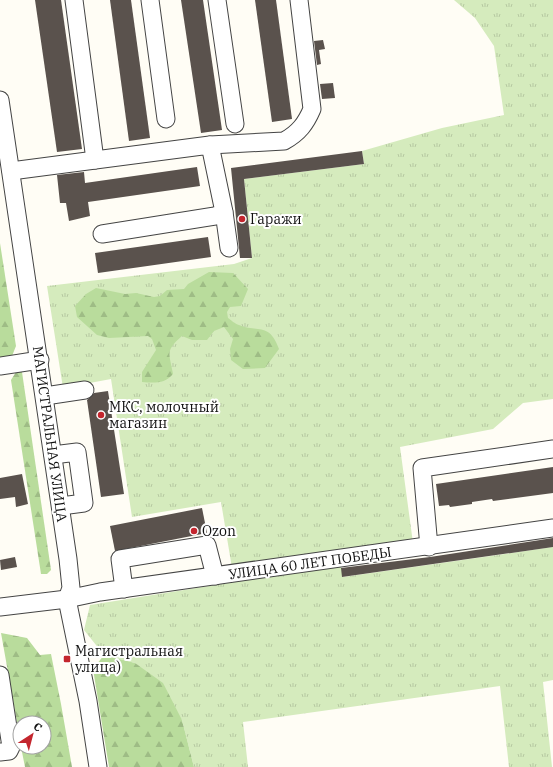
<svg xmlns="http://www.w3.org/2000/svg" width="553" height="767" viewBox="0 0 553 767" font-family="'IBM Plex Serif',serif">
<defs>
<pattern id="grass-tufts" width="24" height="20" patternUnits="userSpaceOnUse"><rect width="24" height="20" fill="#d5ebbd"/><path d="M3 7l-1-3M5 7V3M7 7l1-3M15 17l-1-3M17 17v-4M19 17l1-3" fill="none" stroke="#b6c8a1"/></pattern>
<pattern id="forest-firs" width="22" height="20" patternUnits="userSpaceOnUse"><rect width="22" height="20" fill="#b9dc9c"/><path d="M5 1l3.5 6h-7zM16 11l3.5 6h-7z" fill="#9ebc85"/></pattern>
</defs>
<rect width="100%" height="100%" fill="#fffdf5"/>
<!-- grass -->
<g fill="url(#grass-tufts)">
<polygon points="454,0 553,0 553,399 523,403 493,429 400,447 413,543 232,568 221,502 132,517 111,379 63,388 47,286 234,264 252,258 244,179 364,164 362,151 442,128 504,115 494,46 475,18"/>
<polygon points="553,547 553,680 543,682 552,767 509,767 500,686 243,722 248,767 194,767 182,720 135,663 104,655 84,630 90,605 341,565 343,577"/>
</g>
<!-- forest -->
<g fill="url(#forest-firs)">
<polygon points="0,243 16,346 12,356 0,358"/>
<path d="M 209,272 L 233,273 L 248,289 L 241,306 L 230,307 L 227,312 L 228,318 C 231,320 235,324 239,325 C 259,333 269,322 279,349 L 265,368 L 243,369 L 231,360 L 230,349 L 233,339 L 224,327 L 214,331 L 207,340 L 192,340 L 182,336 C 165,351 169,352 173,374 C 165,384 154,383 142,382 L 142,372 L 156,350 L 152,339 L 148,336 L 109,338 L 97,335 L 77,317 L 75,306 L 86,294 L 96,288 L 125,294 L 136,293 L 154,297 L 160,296 L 167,290 L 184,289 L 188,284 Z"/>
<polygon points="16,372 22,372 51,570 47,574 41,574 11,380"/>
<polygon points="1,633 27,638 40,655 51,654 61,704 72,767 25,767 21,747 44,747 44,723 20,723 20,739"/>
<polygon points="104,655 135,663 163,683 182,720 194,767 109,767 93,669"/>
</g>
<!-- building -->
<g fill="#5a524d">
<polygon points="35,0 61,0 82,149 57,152"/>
<polygon points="110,0 131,0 150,138 129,141"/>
<polygon points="181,0 203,0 222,130 201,133"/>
<polygon points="255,0 276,0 292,119 272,122"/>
<polygon points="323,40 325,49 319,50 321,64 317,65 314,41"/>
<polygon points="333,83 335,98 322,99 320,84"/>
<polygon points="362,151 364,164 244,179 252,258 240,258 231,168"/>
<polygon points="197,167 200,186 88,202 90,216 69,221 66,203 60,203 57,175 84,172 85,183"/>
<polygon points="208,237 211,257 98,273 95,253"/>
<polygon points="108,391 124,494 101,497 87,400 94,393"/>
<polygon points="553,467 553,493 493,501 492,499 472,502 472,504 450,507 449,505 439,506 436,484"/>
<polygon points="22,474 28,504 16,507 15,497 0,499 0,478"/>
<polygon points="202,508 207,533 115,551 110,526"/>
<polygon points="553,538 553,547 342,577 341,568 430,557"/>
<polygon points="15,557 17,567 1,570 0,560"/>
</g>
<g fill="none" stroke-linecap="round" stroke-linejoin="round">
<!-- minor casing -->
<g stroke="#444" stroke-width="19">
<g id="minor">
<polyline points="74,0 95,160"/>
<polyline points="150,0 166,119"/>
<polyline points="217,0 235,124"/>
<polyline points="0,100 68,559 71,588 67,599 88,701 98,767"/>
<path d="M 210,145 L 284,141 C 299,133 306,123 312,109 L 299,0"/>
<polyline points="11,171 210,145 224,212 215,216 102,234"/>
<polyline points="224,212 229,248"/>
<polyline points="0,366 40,360"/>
<polyline points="45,396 85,390"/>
<polyline points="53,455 77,452 84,503 61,506"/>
<polyline points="429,547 422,468 553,449"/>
<polyline points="124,589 120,559 207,545 215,576"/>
<polyline points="0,607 67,599 100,592 553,528"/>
<polyline points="0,675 11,747 9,751 0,752"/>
</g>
</g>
<!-- minor -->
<use href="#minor" stroke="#fff" stroke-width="17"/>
</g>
<!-- markers -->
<g fill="#c4262e" stroke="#fff" stroke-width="1.5">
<circle cx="242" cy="219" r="4"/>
<circle cx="101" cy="415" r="4"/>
<circle cx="194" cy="531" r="4"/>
<rect x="63" y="655" width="8" height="8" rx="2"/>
</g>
<g text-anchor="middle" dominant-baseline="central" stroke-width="4" stroke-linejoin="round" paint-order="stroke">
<!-- poi labels -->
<g font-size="14" fill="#111" stroke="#fff" text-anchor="start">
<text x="250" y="219">Гаражи</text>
<text x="109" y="407">МКС, молочный<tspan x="109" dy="16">магазин</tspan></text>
<text x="202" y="531">Ozon</text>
<text x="75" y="651">Магистральная<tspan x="75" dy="16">улица)</tspan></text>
</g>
<!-- street labels -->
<g font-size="14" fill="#111" stroke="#fff">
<text transform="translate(50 434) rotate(82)">МАГИСТРАЛЬНАЯ УЛИЦА</text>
<text transform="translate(310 563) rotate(-8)">УЛИЦА 60 ЛЕТ ПОБЕДЫ</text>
</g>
</g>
<!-- north arrow -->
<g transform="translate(32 735) rotate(36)"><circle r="19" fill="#ffffff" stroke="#a0a0a0"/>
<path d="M0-3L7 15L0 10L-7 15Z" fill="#c4262e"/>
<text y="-6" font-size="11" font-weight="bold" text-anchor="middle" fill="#111111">С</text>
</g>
</svg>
